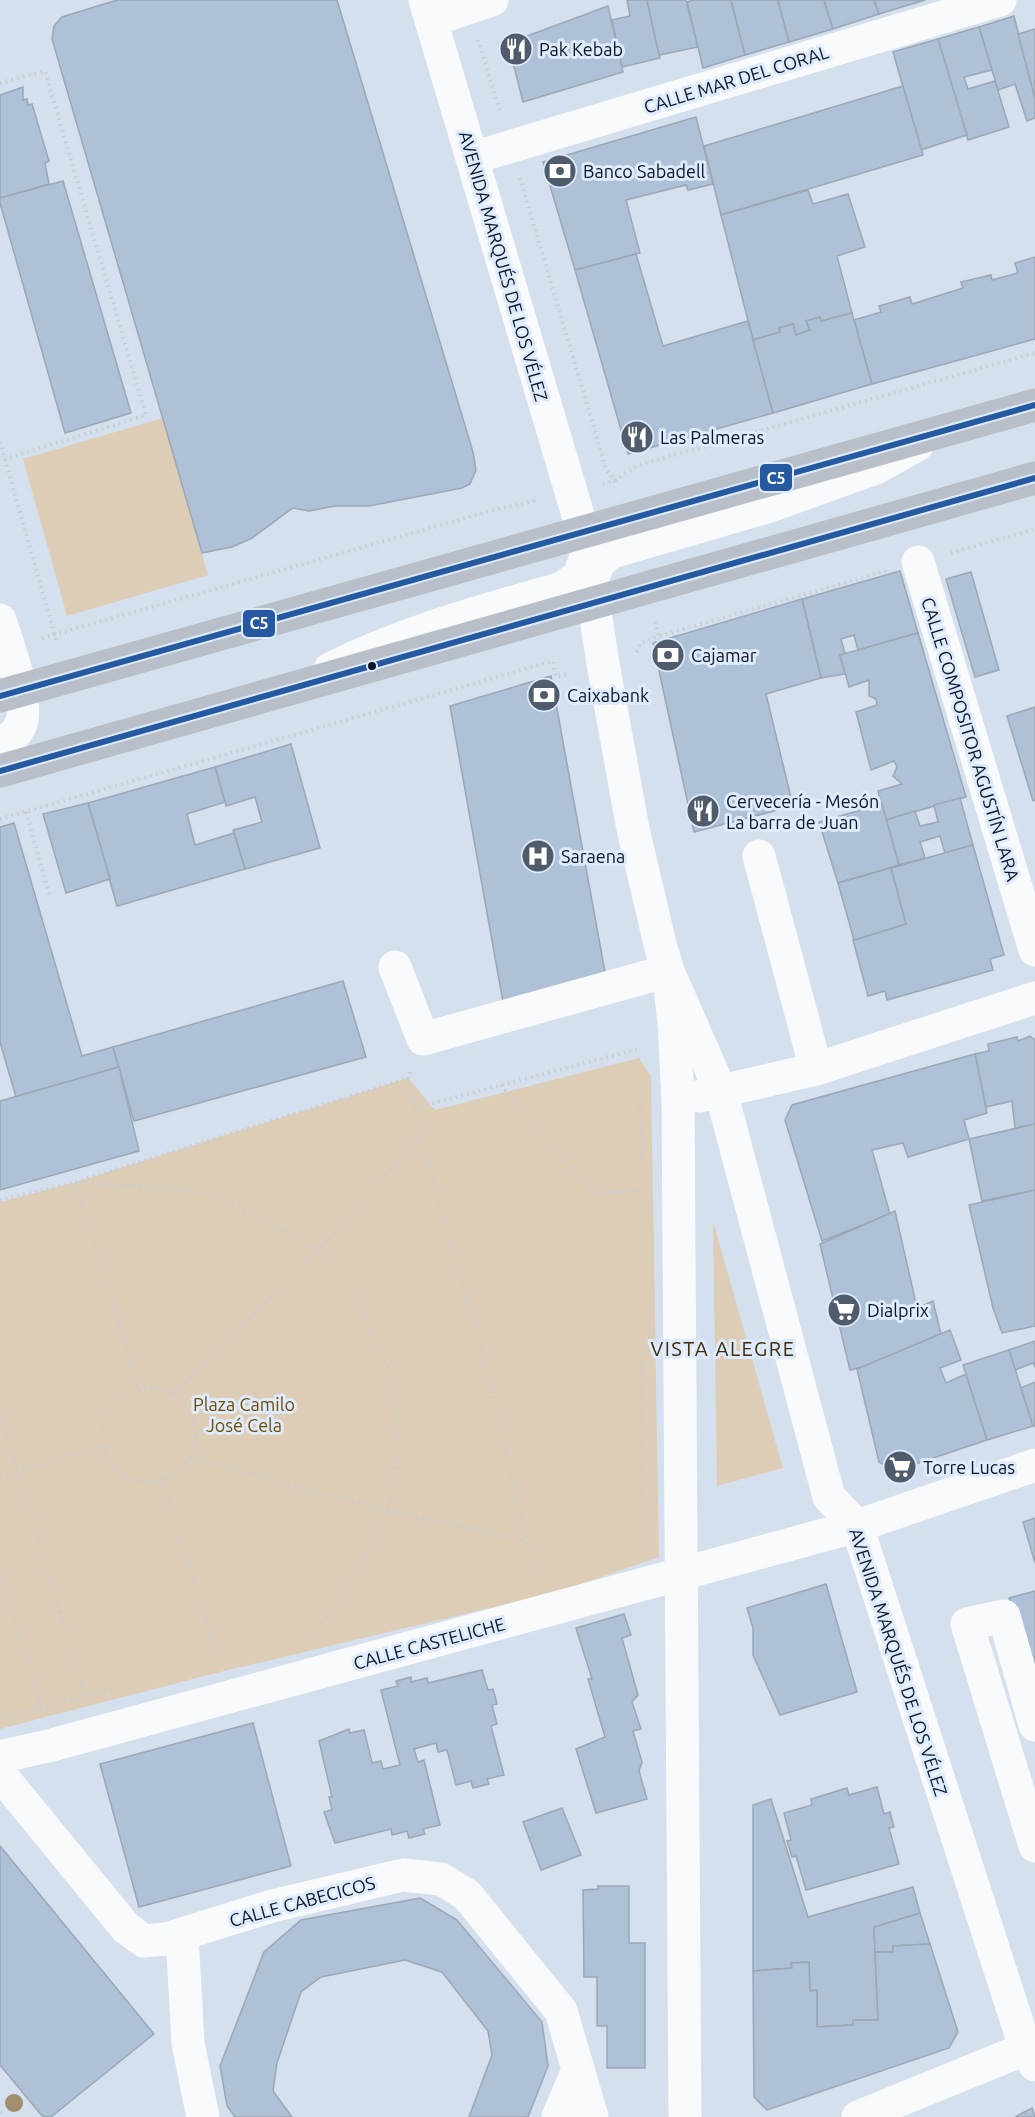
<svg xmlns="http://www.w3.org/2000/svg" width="1035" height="2117" viewBox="0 0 1035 2117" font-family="Ubuntu,sans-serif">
<rect width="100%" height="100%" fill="#d4e0ee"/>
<!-- green -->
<g fill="#decdb6">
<polygon points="163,418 208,575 67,616 23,459"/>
<polygon points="639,1058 651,1076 659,1557 561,1591 212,1674 0,1729 0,1202 76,1182 408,1078 435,1110"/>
<polygon points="713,1221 783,1468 717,1486"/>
</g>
<!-- building -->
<g fill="#afc1d6" stroke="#9ba7b5" stroke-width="1.5">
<polygon points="117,0 337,0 473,452 476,470 470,484 462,488 369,506 335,506 309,511 293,508 252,538 232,547 202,553 52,39 54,26 62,17"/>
<polygon points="627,0 647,0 660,58 622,67 612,20 630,16"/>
<polygon points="647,0 686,0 698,47 659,55"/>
<polygon points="693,0 731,0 745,55 703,68 687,2"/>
<polygon points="731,0 778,0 789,42 745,55"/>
<polygon points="778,0 824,0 833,29 789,42"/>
<polygon points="824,0 874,0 879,14 833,29"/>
<polygon points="874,0 925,0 879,14"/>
<polygon points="608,6 623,72 523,102 508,43"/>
<polygon points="1014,16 1035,98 1035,118 1027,121 1015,84 998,90 979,27"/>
<polygon points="979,27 992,70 964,77 968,89 995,81 1009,127 968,140 938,39"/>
<polygon points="1035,29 1035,98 1018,34"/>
<polygon points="938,39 967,135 921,150 893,52"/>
<polygon points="903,86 923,155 721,215 704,146"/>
<polygon points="23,87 23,100 27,99 28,105 32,104 49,161 45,163 49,184 0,198 0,95"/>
<polygon points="696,117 713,184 688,190 686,185 626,200 640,253 575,270 543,162"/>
<polygon points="63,181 131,413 65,433 0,203 0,198"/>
<polygon points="808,190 813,204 848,194 865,247 837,256 852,313 821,321 820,317 806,321 810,330 796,335 793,324 779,328 780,332 753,340 721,215"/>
<polygon points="636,254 663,346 748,321 773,413 628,454 575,270"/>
<polygon points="1035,257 1035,339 872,384 854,320 881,312 879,306 910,297 912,304 963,288 961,282 991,275 992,280 1018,273 1015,263"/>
<polygon points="852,313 872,384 773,413 753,340 780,332 779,328 793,324 796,335 810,330 806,321 820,317 821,321"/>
<polygon points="900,571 918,633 858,650 854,635 841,639 845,654 840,655 845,674 821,678 802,599"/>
<polygon points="971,572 999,670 975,677 946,579"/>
<polygon points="802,599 821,678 766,694 793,806 694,832 653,643"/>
<polygon points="918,633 966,797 886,820 878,791 902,784 893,776 897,767 894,761 871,770 856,712 877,705 876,699 869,696 869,680 849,687 840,655"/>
<polygon points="551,676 605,972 503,1002 450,706"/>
<polygon points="1035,707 1035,800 1033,801 1007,716"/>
<polygon points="291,744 320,848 245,869 233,830 262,822 255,797 226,806 215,767"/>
<polygon points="215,767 225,802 187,814 195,845 234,833 245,869 117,906 88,803"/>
<polygon points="960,798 973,845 945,853 940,836 920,842 925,858 899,865 886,820 915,811 920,826 938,822 934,805"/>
<polygon points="88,803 110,879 66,893 43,814"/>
<polygon points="882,804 899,865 838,883 819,822"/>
<polygon points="14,823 82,1056 113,1047 119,1067 16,1097 0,1042 0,827"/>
<polygon points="973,845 1004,955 990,959 993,970 887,1000 885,991 868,996 853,940 906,924 891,868"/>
<polygon points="891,868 906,924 854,940 838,883"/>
<polygon points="343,981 366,1057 134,1121 113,1047"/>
<polygon points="1030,1036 1035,1040 1035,1124 1015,1128 1012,1101 986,1107 975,1054 989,1051 988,1044 1017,1037 1018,1041"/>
<polygon points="975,1054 987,1113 964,1120 969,1139 908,1157 903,1143 872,1150 890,1214 822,1241 785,1120 792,1105"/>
<polygon points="119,1067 139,1151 0,1190 0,1101"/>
<polygon points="1035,1124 1035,1190 982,1201 969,1139"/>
<polygon points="1035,1190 1035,1326 1002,1333 993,1308 969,1205"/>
<polygon points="895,1211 917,1308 933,1301 941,1334 867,1366 850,1370 820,1244"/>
<polygon points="950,1330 961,1360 940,1368 946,1383 966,1374 987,1440 895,1471 879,1462 857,1369"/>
<polygon points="1035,1341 1035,1367 1033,1363 1015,1370 1009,1350"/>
<polygon points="1009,1350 1033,1426 987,1440 963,1365"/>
<polygon points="1035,1382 1035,1426 1033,1426 1021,1388"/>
<polygon points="1035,1518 1035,1563 1023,1522"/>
<polygon points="826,1584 857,1692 780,1715 753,1655 753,1628 747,1608"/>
<polygon points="1035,1591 1035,1690 1009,1598"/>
<polygon points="624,1614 631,1635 622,1638 638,1695 632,1702 641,1729 633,1731 642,1762 639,1771 647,1799 596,1813 576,1749 605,1737 588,1679 592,1679 576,1628"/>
<polygon points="482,1670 488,1690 493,1689 497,1704 492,1705 497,1724 491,1726 504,1775 487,1779 489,1784 473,1788 471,1781 456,1785 447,1750 438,1752 436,1743 414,1749 418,1762 424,1760 440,1825 423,1829 425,1834 409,1838 407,1831 392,1835 391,1829 335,1843 324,1812 332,1810 329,1797 332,1797 319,1741 349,1729 350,1733 364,1730 372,1763 381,1761 383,1769 400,1765 381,1690 398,1686 396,1681 411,1677 411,1682 427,1678 428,1683"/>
<polygon points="253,1723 291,1866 139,1907 100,1764"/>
<polygon points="877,1787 884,1814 890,1812 894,1827 889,1828 899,1864 806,1890 796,1856 792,1857 787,1841 791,1840 784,1813 812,1805 811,1799 847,1788 849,1795"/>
<polygon points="771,1799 808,1917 913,1887 920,1913 874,1927 878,2020 853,2020 853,2025 817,2027 817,1990 810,1991 809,1962 791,1963 792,1968 753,1971 753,1805"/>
<polygon points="562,1808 581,1855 541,1870 523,1822"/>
<polygon points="0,1846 154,2034 51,2117 43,2117 0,2065"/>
<polygon points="598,1886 629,1886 629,1943 645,1943 645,2068 607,2068 607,2026 597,2026 597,1977 584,1977 583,1890 598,1889"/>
<polygon points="420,1898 457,1920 542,2022 548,2066 528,2117 469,2117 492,2055 488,2031 442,1972 405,1960 321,1977 301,1992 277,2063 273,2091 292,2117 235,2117 227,2106 220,2066 264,1952 301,1920"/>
<polygon points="920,1913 930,1944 893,1946 893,1952 875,1952 874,1927"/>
<polygon points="930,1944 958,2032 949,2048 767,2110 754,2097 753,1971 792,1968 791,1963 809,1962 810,1991 817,1990 817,2027 853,2025 853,2020 878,2020 875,1952 893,1952 893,1946"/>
<polygon points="1032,2108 1035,2117 1015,2117"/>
</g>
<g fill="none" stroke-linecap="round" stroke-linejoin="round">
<!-- path -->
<g stroke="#c9ccd0" stroke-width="4" stroke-dasharray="1.5 4.5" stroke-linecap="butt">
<polyline points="478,40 501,114"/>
<polyline points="0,83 45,71 146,415 5,459"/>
<polyline points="520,178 606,469 616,482"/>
<polyline points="0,442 57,643"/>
<polyline points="603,484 615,480 639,465 1035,353"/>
<polyline points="951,553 1035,529"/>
<polyline points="655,622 659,636"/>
<polyline points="42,638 494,510 538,500"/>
<polyline points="637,652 641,643 659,636 886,571"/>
<polyline points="26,812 50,897"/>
<polyline points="0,819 553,661 556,677 569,674"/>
<polyline points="410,1072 408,1078 420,1136 480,1345 536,1578"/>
<polyline points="501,1085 595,1193 643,1190"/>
<polyline points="640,1092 641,1163"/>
<polyline points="415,1108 638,1049 638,1052"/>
<polyline points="0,1200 76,1182 408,1078"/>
<circle cx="149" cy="1435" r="47"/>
<polyline points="140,1391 76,1182 192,1190 256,1215 318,1250 349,1284 391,1375 399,1451 388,1511 347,1588 315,1634 302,1638"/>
<polyline points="172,1395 318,1250 420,1136"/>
<polyline points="0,1410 85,1696"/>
<polyline points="190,1458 388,1511 528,1541"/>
<polyline points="0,1477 105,1445"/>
<polyline points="162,1479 219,1662"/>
<polyline points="640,1549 642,1359"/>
<polyline points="0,1570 42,1710"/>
<polyline points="0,1718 133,1684"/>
<polyline points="0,2112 4,2117"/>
</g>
<!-- minor -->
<g stroke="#f9fafc" stroke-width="33">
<polyline points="425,0 583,532 603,664 633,829 660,944 668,971 721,1092 829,1497 857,1526 1025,2047 1035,2065"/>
<polyline points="431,20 492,0"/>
<polyline points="472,158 1000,0"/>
<polyline points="918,562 1035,950"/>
<polyline points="591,584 598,564 609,553 767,507 876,468 917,445"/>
<path d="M 0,620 C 7,643 31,705 20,726 C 16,735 8,740 0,745"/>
<path d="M 330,669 C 404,632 482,611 562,588 L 579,576 L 586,556"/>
<polyline points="759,856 816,1069"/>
<polyline points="395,967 423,1039 668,971 674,1022 678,1100 685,2117"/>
<polyline points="700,1096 816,1069 1035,998"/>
<polyline points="1035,1725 1004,1616 967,1624 1035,1846"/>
<polyline points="0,1757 52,1745 857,1526 1035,1465"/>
<polyline points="0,1774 126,1928 144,1941 166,1939 272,1906 403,1875 441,1879 467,1895 561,2011 592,2117"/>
<polyline points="182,1935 188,2043 203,2117"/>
<polyline points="558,2117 578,2070"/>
<polyline points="858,2117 1035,2045"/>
</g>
<!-- major -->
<g stroke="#b8bfc8" stroke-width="33">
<polyline points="0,696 1035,405"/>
<polyline points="0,771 1035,478"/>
</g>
<!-- bus-1 casing -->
<g stroke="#ddebfc" stroke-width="10">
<g id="bus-1">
<polyline points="0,696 1035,405"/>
<polyline points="0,771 1035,478"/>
</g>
</g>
<!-- bus-1 -->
<use href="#bus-1" stroke="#2559a2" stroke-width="6"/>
</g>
<!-- trees -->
<circle fill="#a08e6c" cx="14" cy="2103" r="9"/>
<!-- icons -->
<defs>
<g id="restaurant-disc" transform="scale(1.725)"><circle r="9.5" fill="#505c6b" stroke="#ddebfc"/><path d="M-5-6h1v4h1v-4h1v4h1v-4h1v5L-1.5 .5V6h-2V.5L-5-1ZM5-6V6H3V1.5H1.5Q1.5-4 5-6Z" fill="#fff"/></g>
<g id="bank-disc" transform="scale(1.725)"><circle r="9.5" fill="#505c6b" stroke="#ddebfc"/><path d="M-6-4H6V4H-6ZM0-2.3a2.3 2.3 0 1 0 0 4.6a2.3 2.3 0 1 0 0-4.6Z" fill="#fff"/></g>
<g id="hospital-disc" transform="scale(1.725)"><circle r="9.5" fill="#505c6b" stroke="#ddebfc"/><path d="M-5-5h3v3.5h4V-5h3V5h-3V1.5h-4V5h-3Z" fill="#fff"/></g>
<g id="supermarket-disc" transform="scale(1.725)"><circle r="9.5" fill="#505c6b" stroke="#ddebfc"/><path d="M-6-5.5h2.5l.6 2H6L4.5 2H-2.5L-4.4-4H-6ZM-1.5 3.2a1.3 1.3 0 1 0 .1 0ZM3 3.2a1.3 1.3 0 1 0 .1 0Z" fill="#fff"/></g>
</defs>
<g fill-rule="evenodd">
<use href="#restaurant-disc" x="516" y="49"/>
<use href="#bank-disc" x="560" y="171"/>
<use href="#restaurant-disc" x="637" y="437"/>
<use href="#bank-disc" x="668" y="655"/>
<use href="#bank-disc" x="544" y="695"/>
<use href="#restaurant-disc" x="703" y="811"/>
<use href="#hospital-disc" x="538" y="856"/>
<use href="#supermarket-disc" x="844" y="1310"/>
<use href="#supermarket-disc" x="900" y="1467"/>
</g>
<!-- markers -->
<circle fill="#091524" stroke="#ddebfc" stroke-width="2" cx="372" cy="666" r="5"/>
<g text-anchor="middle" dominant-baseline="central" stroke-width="6" stroke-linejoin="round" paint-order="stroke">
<!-- poi labels -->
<g font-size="18" fill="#091524" stroke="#ddebfc" text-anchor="start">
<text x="539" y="49">Pak Kebab</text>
<text x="583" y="171">Banco Sabadell</text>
<text x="660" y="437">Las Palmeras</text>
<text x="691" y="655">Cajamar</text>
<text x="567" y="695">Caixabank</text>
<text x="726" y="801">Cervecería - Mesón<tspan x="726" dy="21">La barra de Juan</tspan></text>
<text x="561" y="856">Saraena</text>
<text x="867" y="1310">Dialprix</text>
<text x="923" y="1467">Torre Lucas</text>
</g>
<!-- street labels -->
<g font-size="18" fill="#091524" stroke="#ddebfc">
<text transform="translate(736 79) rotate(-17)">CALLE MAR DEL CORAL</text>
<text transform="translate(504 266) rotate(74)">AVENIDA MARQUÉS DE LOS VÉLEZ</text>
<text transform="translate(971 739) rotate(73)">CALLE COMPOSITOR AGUSTÍN LARA</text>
<text transform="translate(429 1643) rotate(-15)">CALLE CASTELICHE</text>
<text transform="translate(899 1662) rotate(72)">AVENIDA MARQUÉS DE LOS VÉLEZ</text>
<text transform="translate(302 1901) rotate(-15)">CALLE CABECICOS</text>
</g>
<!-- park labels -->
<g font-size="18" fill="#754b02" stroke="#ddebfc">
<text x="244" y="1404">Plaza Camilo<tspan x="244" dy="21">José Cela</tspan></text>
</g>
<!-- neighbourhood labels -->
<g font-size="20" letter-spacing="1.5" fill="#422b06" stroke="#ddebfc">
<text x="723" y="1348">VISTA ALEGRE</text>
</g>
</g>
<g stroke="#ddebfc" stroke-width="2">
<rect x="759" y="463" width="34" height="29" rx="6" fill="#2559a2"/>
<rect x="242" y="609" width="34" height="29" rx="6" fill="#2559a2"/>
</g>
<g font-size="16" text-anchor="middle" font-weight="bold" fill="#fff">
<text x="776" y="484">C5</text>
<text x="259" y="629">C5</text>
</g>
</svg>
